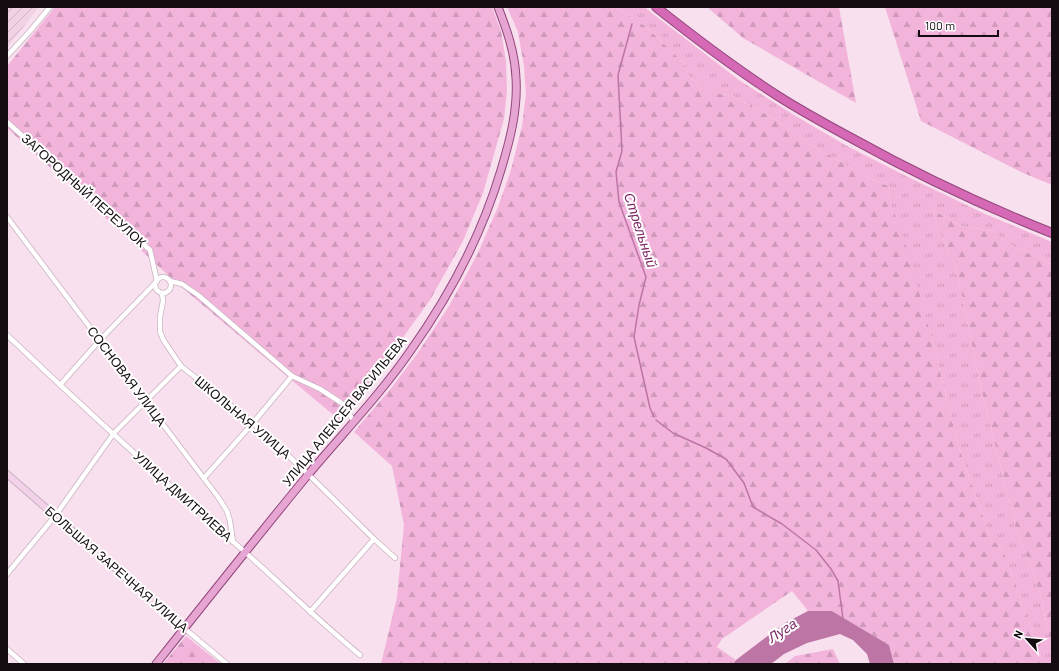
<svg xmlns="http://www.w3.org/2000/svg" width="1059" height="671" viewBox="0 0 1059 671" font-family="Barlow,sans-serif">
<defs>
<pattern id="industrial-furrows" width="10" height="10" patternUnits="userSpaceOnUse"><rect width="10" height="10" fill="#f1d2e5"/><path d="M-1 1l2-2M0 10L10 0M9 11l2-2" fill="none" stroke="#ceb3c3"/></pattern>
<pattern id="grass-tufts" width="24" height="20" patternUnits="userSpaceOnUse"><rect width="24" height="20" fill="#f3b4dc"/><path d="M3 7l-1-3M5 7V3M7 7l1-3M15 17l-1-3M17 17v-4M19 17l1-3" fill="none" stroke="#cf9abc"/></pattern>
<pattern id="forest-firs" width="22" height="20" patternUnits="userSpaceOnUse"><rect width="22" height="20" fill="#f3b4dc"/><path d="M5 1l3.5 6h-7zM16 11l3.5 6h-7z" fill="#cf9abc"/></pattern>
</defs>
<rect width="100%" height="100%" fill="#f8e0ee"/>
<!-- industrial -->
<polygon fill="url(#industrial-furrows)" points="7,7 39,7 7,48"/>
<!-- grass -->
<polygon fill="url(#grass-tufts)" points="615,7 644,7 739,80 794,115 847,146 908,177 983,213 1052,242 1052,264 1008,244 993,231 961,226 933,210 938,227 957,270 980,385 1018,534 1040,592 1052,651 1052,658 1042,660 1002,547 991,540 958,445 931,335 888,195 890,187 867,177 809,144 775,119 731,95 720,94 690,78 684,63 645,26"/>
<!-- forest -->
<g fill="url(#forest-firs)">
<polygon points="55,7 492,7 501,31 506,61 507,92 504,119 483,193 463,241 430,300 342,422 289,378 179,285 7,128 7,66"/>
<polygon points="507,7 615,7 645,26 684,63 690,78 720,94 731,95 775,119 809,144 867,177 890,187 888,195 906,246 931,335 958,445 991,540 1002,547 1042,659 1052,658 1052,664 894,664 889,645 832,611 808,611 792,591 722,639 717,647 736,660 733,664 381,664 397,597 404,525 392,466 354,432 392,387 417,354 449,306 477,255 498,207 511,170 522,126 526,94 524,66 518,32"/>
<polygon points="707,7 839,7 856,103 743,38"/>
<polygon points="885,7 1052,7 1052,185 1021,172 921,121"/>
<polygon points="933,210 961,226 993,231 1008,244 1052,264 1052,651 1040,592 1018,534 980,385 957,270 938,227"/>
<polygon points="186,636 221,664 163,664"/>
<polygon points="833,649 840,664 785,664 795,656"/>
</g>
<!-- water -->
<polygon fill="#bd75a5" points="808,611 832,611 889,645 894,664 870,664 867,654 853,640 840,634 807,643 784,654 771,664 733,664 736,660 785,623"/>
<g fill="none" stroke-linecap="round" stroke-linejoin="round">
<!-- stream -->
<g stroke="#bd75a5" stroke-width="1.5">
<polyline points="632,24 618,75 622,151 616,172 619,202 646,277 639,305 634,337 650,408 654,417"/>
<polyline points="656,420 673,433 706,448 726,459 744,483 753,507 782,524 816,550 831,569 838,581 843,619"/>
</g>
<!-- street casing -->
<g stroke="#c9b2c0" stroke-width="6">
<g id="street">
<polyline points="7,56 31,30 50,7"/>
<polyline points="7,122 150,250 157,281 100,340 60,385"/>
<polyline points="7,217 146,402 218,497 227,511 230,521 233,542"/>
<circle cx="163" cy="285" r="8"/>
<polyline points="170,281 182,284 198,295 292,376 320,389 340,402 344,405 354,422"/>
<polyline points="162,293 163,301 160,317 160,332 164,341 181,366 253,423 308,474 374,539 395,558"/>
<path d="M 7,335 C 85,409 164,481 245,552 C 283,586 320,622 360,655"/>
<polyline points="204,478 253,423 292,376"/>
<polyline points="7,574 55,516 114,433 181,366"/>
<polyline points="310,612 374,539"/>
<polyline points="184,628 227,664"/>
<polyline points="7,649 24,664"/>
</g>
</g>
<!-- secondary casing -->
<g stroke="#c9b2c0" stroke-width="8">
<polyline id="secondary" points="7,474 184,628"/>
</g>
<!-- primary casing -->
<g stroke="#92487c" stroke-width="9">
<path id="primary" d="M 156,664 C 206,601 256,538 307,476 C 342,434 380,395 411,350 C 450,295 482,234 501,170 C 510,140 518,110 516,78 C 515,53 507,30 498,7"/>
</g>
<!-- highway casing -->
<g stroke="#92487c" stroke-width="10">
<path id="highway" d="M 656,7 C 695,38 736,69 778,96 C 803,112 829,126 855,140 C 918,175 984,206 1052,233"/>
</g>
<!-- street -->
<use href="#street" stroke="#fff" stroke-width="4.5"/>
<!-- secondary -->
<use href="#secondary" stroke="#f3d2e9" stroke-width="6"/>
<!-- primary -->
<use href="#primary" stroke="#e6a5d3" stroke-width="7"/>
<!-- highway -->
<use href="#highway" stroke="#d669b5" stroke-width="8"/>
</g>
<g text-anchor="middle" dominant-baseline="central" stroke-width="4" stroke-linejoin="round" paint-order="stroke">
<!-- street labels -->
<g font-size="13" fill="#140c11" stroke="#fff">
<text transform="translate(84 190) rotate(42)">ЗАГОРОДНЫЙ ПЕРЕУЛОК</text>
<text transform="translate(127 376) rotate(53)">СОСНОВАЯ УЛИЦА</text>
<text transform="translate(344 411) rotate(-51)">УЛИЦА АЛЕКСЕЯ ВАСИЛЬЕВА</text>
<text transform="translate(243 417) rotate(40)">ШКОЛЬНАЯ УЛИЦА</text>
<text transform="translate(183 496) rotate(42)">УЛИЦА ДМИТРИЕВА</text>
<text transform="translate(117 569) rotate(41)">БОЛЬШАЯ ЗАРЕЧНАЯ УЛИЦА</text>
</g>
<!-- water labels -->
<g font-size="14" font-style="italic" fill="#7c2665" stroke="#fff">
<text transform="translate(641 230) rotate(72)">Стрельный</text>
<text transform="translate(782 630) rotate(-33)">Луга</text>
</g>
</g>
<!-- border -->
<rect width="1059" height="671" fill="none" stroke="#140c11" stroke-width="16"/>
<!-- north arrow -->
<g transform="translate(1027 639) rotate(297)" stroke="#ffffff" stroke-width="3" paint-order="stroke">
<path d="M0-3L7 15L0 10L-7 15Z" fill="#140c11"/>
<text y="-6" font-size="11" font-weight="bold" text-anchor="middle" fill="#140c11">N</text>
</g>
<!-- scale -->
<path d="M919 30v6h79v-6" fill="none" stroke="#140c11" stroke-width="2"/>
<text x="925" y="30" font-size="12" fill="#140c11" stroke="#ffffff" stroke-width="3" paint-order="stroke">100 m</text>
</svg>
